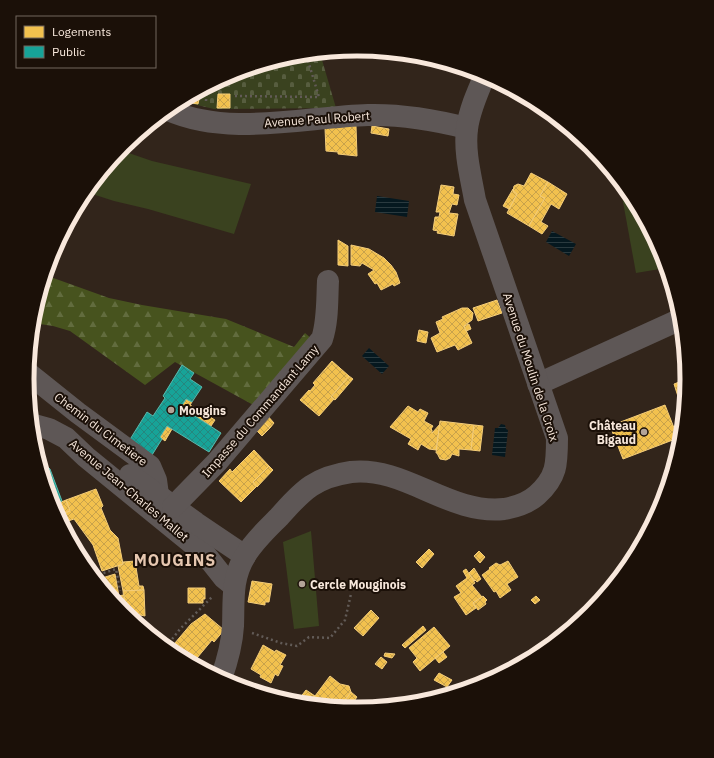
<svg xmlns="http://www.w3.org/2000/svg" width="714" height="758" viewBox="0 0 714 758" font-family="'IBM Plex Sans',sans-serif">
<defs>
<pattern id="forest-firs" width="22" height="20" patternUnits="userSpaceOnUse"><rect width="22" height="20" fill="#47531e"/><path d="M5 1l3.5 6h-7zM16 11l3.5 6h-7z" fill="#626c3e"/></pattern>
<pattern id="cemetery-stones" width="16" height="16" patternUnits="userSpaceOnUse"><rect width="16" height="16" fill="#3a421f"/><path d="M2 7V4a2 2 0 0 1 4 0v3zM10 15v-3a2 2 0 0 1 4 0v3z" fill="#575d3f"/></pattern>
<pattern id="water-rules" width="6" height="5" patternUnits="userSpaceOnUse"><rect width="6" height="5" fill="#05181f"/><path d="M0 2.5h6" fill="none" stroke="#2a3a3f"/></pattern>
<pattern id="homes-cross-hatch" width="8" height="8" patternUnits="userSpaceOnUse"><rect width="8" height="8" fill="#f2c14e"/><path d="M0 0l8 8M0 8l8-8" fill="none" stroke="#c8a24b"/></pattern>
<pattern id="public-cross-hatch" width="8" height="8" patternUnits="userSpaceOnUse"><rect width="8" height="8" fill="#17a398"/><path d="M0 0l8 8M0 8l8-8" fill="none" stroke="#26877e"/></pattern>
</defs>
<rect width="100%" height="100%" fill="#32251b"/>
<!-- green -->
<g fill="#3a421f">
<polygon points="120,150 152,161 251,184 234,234 148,209 114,201 86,192"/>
<polygon points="627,190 632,196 662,253 666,268 636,273 621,191"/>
<polygon points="311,531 319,626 294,629 283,542"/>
</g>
<!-- forest -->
<polygon fill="url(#forest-firs)" points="45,275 109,298 142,305 226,319 294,347 305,333 313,340 257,407 175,362 145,385 70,331 53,326 33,323 33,314"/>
<!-- cemetery -->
<polygon fill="url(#cemetery-stones)" points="320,53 336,108 214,109 180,101 231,74 293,55"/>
<!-- water -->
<g fill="url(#water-rules)">
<polygon points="377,196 409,201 407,217 375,212"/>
<polygon points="552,231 576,244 569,256 546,242"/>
<polygon points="369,348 389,366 382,374 362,356"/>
<polygon points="501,424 505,425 506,429 508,430 505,457 492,455 495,428 498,428"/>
</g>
<!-- homes -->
<g fill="url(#homes-cross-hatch)" stroke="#f4cd79">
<polygon points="195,93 200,95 198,104 185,102 186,98"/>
<polygon points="218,94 230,94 230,108 217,108"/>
<polygon points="356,126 357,156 338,154 338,152 326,151 325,128"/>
<polygon points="372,126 389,129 388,136 371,133"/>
<polygon points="531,173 548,182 540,196 545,198 529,226 507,213 517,194 513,191 514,186 518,184 524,186"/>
<polygon points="548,182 567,194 559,209 551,204 541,222 548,226 542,234 529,226 545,198 540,196"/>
<polygon points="441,185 454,187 453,194 459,195 457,205 452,204 449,213 458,214 454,236 437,233 438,231 433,230 435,217 439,217 440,212 436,212"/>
<polygon points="513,189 514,192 517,194 509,209 503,206"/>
<polygon points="338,240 348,246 348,266 338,265"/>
<polygon points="351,245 369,249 384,258 391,265 396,272 400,283 394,286 393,284 381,290 377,283 375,284 368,274 374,270 362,263 360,266 351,265"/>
<polygon points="497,300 502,313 478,321 473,308"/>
<polygon points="462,308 468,308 473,313 472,320 464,326 472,343 458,350 455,345 437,352 431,338 440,333 436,322 443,319 442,317"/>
<polygon points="469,324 471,329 466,331 464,326"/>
<polygon points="419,330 428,332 426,343 417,341"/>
<polygon points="332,361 349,376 331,397 334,399 319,416 300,400 309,390 310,391 315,385 313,383"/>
<polygon points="349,376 353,379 335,400 331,397"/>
<polygon points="687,379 684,410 682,409 674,384"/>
<polygon points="186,399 192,402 190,405 215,420 211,426 181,407"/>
<polygon points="665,405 678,438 623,459 610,426"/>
<polygon points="408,406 418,412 420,409 428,413 424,421 433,426 431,429 432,430 432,433 440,424 436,450 429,449 421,444 418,450 408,444 411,439 390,427"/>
<polygon points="266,414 274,423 270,428 261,419"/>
<polygon points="261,419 270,428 262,436 253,427"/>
<polygon points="440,421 474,425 471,450 459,449 459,456 452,454 450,458 446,460 440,459 437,453 436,453"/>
<polygon points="474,425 483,426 480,451 471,450"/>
<polygon points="167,426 172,429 165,441 160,437"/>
<polygon points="254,450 269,466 253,482 257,486 241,502 219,481 230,469 232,472"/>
<polygon points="269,466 273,470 257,487 253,482"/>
<polygon points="96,489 103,506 101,508 110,530 118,538 123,564 102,571 93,545 74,519 62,523 58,515 70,511 66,500"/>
<polygon points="66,500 70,511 58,515 52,506"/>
<polygon points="429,549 434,554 422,568 416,562"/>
<polygon points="479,551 485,557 480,563 474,556"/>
<polygon points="135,561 139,586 143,586 144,590 123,591 118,566 123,564 123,562"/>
<polygon points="508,561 518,577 507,584 511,590 500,598 496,591 494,592 482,575 490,569 489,568 496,563 500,565"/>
<polygon points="474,568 481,579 477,582 475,580 474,581 469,573"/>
<polygon points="466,569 475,583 472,585 482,597 473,603 476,608 466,615 454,597 461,593 456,586 467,578 463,571"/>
<polygon points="115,574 119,596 111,597 108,593 102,578"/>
<polygon points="102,578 108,593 97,580"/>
<polygon points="252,581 272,584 269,602 265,602 265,605 248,602"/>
<polygon points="188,588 205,588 205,599 203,599 203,603 188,603"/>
<polygon points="144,590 145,616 125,612 123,591"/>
<polygon points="124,595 125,610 122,610 111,597"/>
<polygon points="483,596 487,600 485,602 486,604 478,610 473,603"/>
<polygon points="536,596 540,600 535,604 531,600"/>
<polygon points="371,610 379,618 363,636 354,628"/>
<polygon points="205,614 224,630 214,642 212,640 197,658 214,672 212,674 169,650 191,624"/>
<polygon points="423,626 426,630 405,648 402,645"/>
<polygon points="434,627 450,646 420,671 413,662 417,658 409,648"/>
<polygon points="263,645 275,652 276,650 286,655 280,665 283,666 278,676 275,674 271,683 260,677 261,675 251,669"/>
<polygon points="443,652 447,657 439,663 435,658"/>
<polygon points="385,653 395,654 392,658 384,656"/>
<polygon points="381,657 387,662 382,669 375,664"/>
<polygon points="439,673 452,680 447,687 434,680"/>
<polygon points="330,676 340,684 349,686 351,692 340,707 309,704"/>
<polygon points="306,690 315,696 309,704 296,703"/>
<polygon points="351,692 357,697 349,708 340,707"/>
</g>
<!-- public -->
<g fill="url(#public-cross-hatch)" stroke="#5ab8ac">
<polygon points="182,365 194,373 190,379 202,387 192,402 186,399 181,407 221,433 209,452 167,426 160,437 162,439 152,455 129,441 147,412 153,416 165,398 163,396"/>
<polygon points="37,457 50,469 62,501 52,506"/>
</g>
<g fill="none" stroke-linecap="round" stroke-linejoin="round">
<!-- path -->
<g stroke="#625b57" stroke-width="2.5" stroke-dasharray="2 3" stroke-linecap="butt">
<polyline points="200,91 207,92"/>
<polyline points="235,96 319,97 306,54"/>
<polyline points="206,101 207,87"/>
<polyline points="94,576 116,569 120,591"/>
<polyline points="252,633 281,643 297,646 309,637 330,638 345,620 351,594"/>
<polyline points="166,647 180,629 212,597 213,597"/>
</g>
<!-- minor -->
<g stroke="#5e5756" stroke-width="22">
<path d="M 168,110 C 229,137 304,117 368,115 C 402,114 435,120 467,128"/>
<polyline points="28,373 78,413 150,466 156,480 158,495"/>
<polyline points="538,384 681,319"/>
<polyline points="31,424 49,429 66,438 86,457 205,554 224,578 234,586"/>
<polyline points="130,475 196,523 245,556"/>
<path d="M 173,507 L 217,462 L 322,339 C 328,321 327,300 328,281"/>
<path d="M 221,679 C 227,662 232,644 233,626 C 234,601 231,579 245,556 C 254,541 267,529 279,517 C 289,506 299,494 311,486 C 323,478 337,474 351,472 C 405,466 449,515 504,509 C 516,507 528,503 537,495 C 557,477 557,464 557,438 L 475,200 C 471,177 464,152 467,129 C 469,111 478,91 485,75"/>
</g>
</g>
<!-- markers -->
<g fill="#b3a498" stroke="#1b1008" stroke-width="1.5">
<circle cx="171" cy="410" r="4"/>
<circle cx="644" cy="432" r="4"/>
<circle cx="302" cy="584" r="4"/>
</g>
<g text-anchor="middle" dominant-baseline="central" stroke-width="4" stroke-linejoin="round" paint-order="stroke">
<!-- street labels -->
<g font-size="12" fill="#f8e8dc" stroke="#1b1008">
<text transform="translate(317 119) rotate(-4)">Avenue Paul Robert</text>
<text transform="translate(531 367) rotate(72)">Avenue du Moulin de la Croix</text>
<text transform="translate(260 411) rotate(-49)">Impasse du Commandant Lamy</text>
<text transform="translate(101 429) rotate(37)">Chemin du Cimetiere</text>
<text transform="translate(129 490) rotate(40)">Avenue Jean-Charles Mallet</text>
</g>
<!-- poi labels -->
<g font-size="12" font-weight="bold" fill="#f8e8dc" stroke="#1b1008" text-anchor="start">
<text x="179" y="410">Mougins</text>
<text x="636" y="425" text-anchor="end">Château<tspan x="636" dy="14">Bigaud</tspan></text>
<text x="310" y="584">Cercle Mouginois</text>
</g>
<!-- district labels -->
<g font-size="16" font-weight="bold" letter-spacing="1" fill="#e6c7b0" stroke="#1b1008">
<text x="175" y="560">MOUGINS</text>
</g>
</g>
<!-- crop -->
<path d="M0 0H714V758H0ZM34 379a323 323 0 1 1 646 0a323 323 0 1 1-646 0Z" fill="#1b1008" fill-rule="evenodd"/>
<path fill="none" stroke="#f8e8dc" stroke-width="5" d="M34 379a323 323 0 1 1 646 0a323 323 0 1 1-646 0Z"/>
<!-- legend -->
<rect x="16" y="16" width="140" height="52" fill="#1b1008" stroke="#73665d"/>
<rect x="24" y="26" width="20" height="12" fill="#f2c14e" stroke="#73665d"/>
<text x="52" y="36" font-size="12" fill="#f8e8dc">Logements</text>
<rect x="24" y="46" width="20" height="12" fill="#17a398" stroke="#73665d"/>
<text x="52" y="56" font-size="12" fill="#f8e8dc">Public</text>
</svg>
